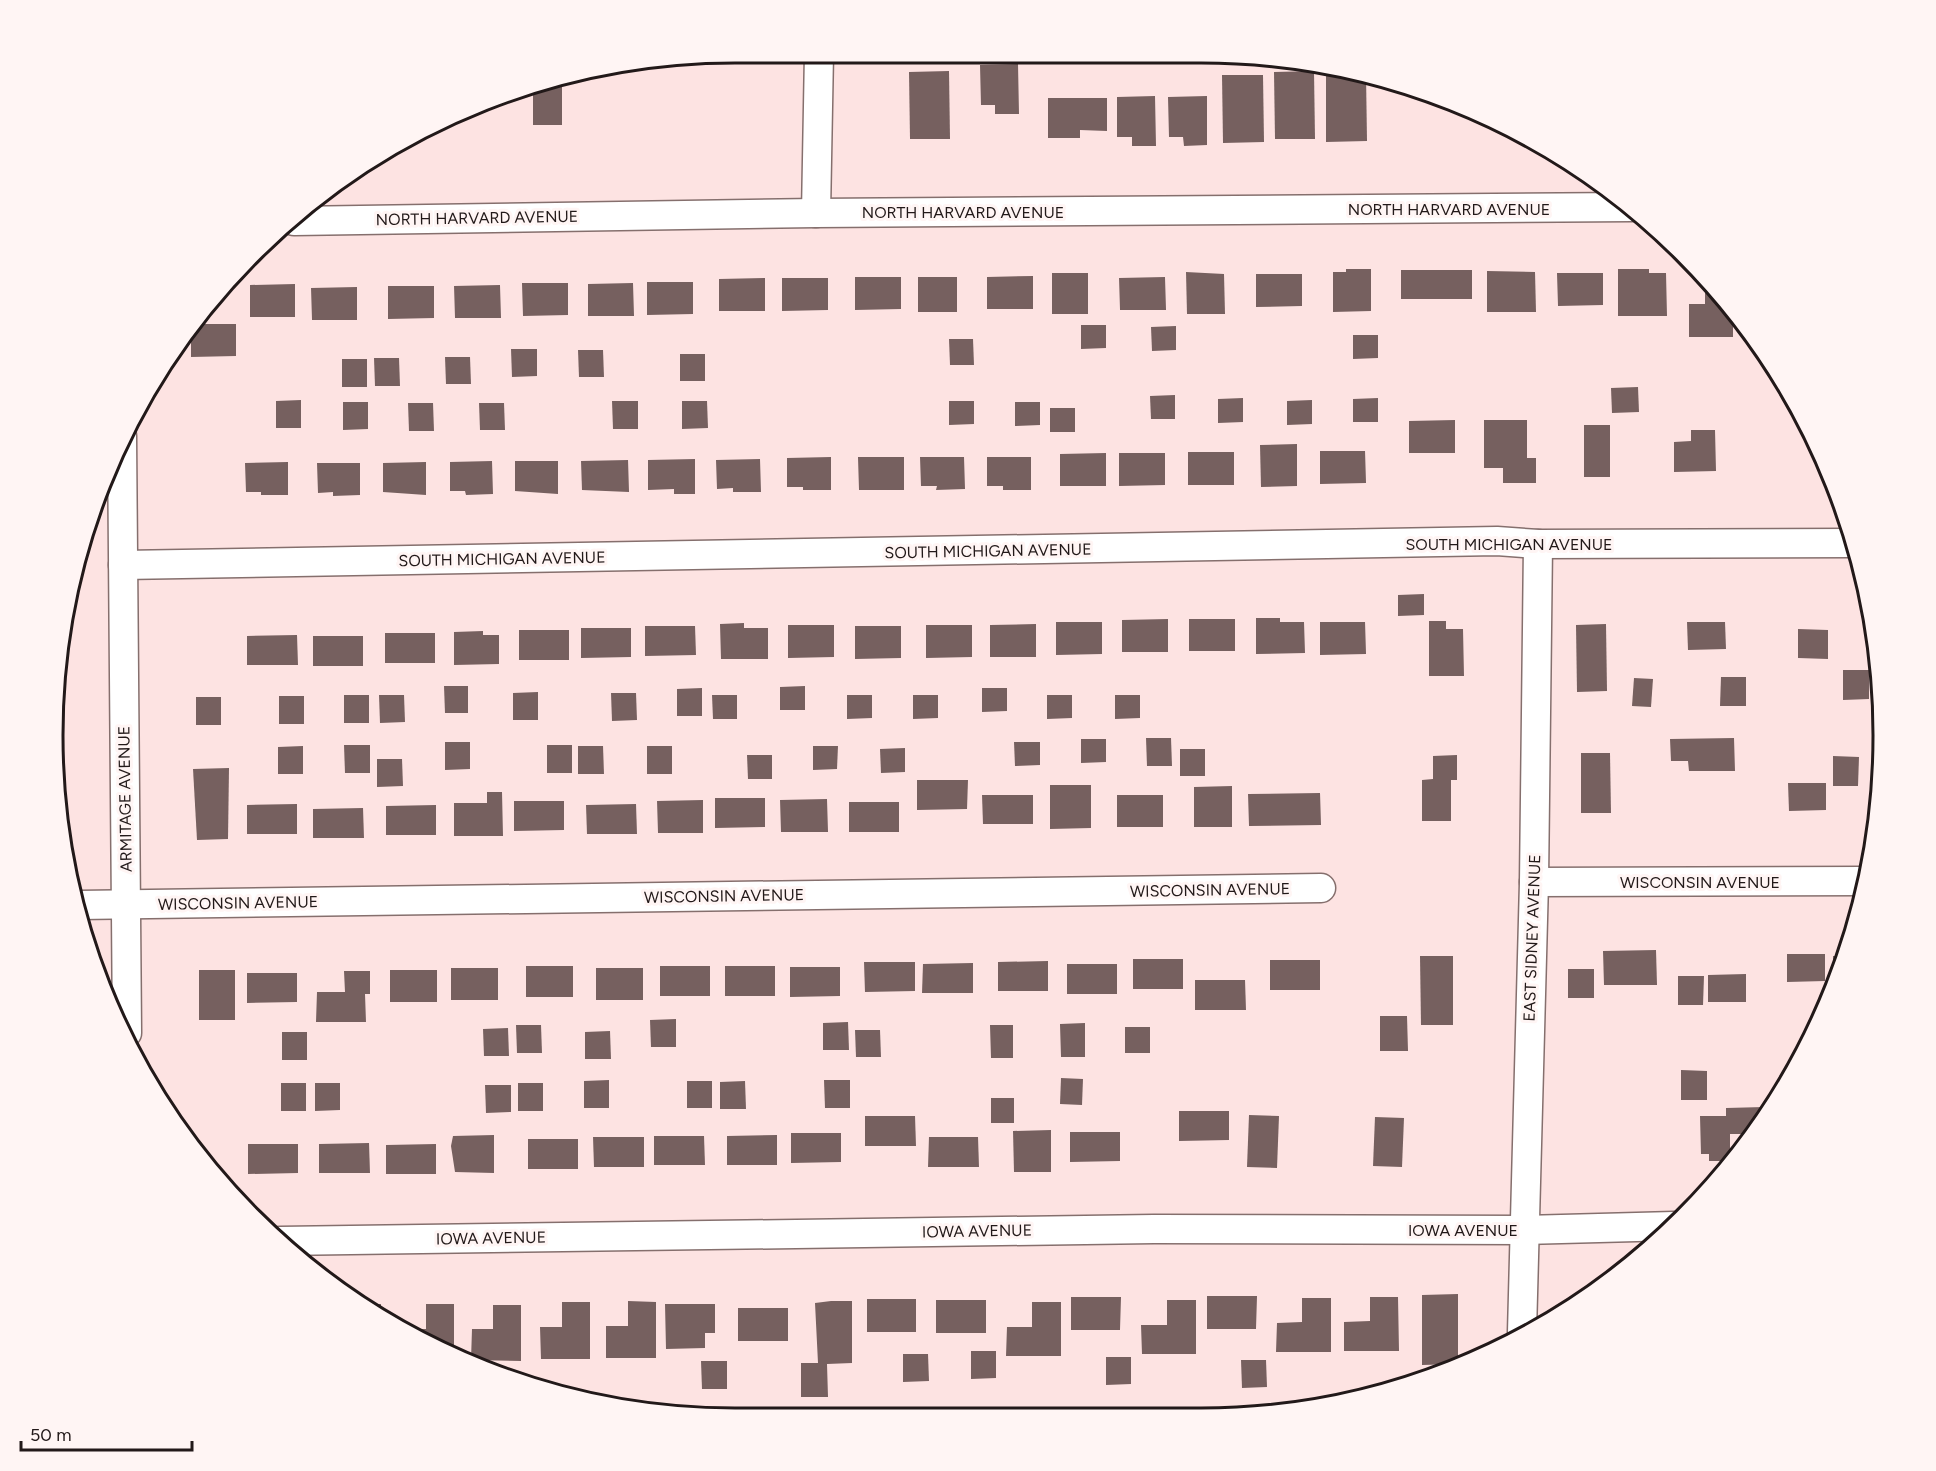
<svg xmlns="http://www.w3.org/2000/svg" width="1936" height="1471" viewBox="0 0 1936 1471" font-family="Figtree,sans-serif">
<rect width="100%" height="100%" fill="#fde3e2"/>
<!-- building -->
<g fill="#76605f">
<polygon points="1018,64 1019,114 995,114 995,105 981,105 980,65"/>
<polygon points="949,71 950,139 910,139 909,72"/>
<polygon points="1314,71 1315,139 1275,139 1274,72"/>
<polygon points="1326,74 1366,74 1367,141 1326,142"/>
<polygon points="562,75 562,125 533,125 533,86"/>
<polygon points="1222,75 1263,75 1264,142 1223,143"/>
<polygon points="1155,96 1156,146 1132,146 1132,137 1117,137 1117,97"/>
<polygon points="1207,96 1207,145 1184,146 1183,137 1169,137 1168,97"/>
<polygon points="1048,98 1107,98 1107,131 1080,130 1080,138 1048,138"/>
<polygon points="1346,269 1371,269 1371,311 1333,312 1333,272 1346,272"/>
<polygon points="1618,269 1649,269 1649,273 1666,273 1667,316 1618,316"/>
<rect x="1401" y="270" width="71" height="29"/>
<polygon points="1487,271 1535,272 1536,312 1487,312"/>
<polygon points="1186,272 1224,274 1225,314 1187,314"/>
<rect x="1052" y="273" width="36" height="41"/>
<polygon points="1557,273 1603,273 1603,305 1558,306"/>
<polygon points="1256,274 1302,274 1302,306 1256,307"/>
<polygon points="1033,276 1033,309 987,309 987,277"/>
<polygon points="855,277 901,277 901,309 855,310"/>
<rect x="918" y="277" width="39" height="35"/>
<polygon points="1165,277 1166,310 1120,310 1119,278"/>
<polygon points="765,278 765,311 719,311 719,279"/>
<polygon points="782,278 828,278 828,310 782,311"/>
<polygon points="1705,279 1733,313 1733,337 1689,337 1689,304 1705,304"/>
<polygon points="647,282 693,282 693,314 647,315"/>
<polygon points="522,283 568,283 568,315 523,316"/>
<polygon points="633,283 634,316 588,316 588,284"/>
<polygon points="295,284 295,317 250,317 250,285"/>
<polygon points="500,285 501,318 455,318 454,286"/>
<polygon points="388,286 434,286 434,318 388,319"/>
<polygon points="357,287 357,320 312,320 311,288"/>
<polygon points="194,324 236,324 236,356 191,357 191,328"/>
<polygon points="1081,325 1106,325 1106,348 1081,349"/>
<polygon points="1176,326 1176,350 1152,351 1151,327"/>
<polygon points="1353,335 1378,335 1378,358 1353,359"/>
<polygon points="949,339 973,339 974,365 950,365"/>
<polygon points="511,349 537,349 537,376 512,377"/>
<polygon points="578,350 603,350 604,377 579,377"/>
<rect x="680" y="354" width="25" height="27"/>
<polygon points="445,357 470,357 471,384 446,384"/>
<polygon points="374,358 399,358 400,386 375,386"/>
<rect x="342" y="359" width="25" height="28"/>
<polygon points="1638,387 1639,412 1612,413 1611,388"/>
<polygon points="1175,395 1175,419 1151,419 1150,396"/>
<polygon points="1243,398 1243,422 1218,423 1218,399"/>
<polygon points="1378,398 1378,422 1353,422 1353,399"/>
<polygon points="301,400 301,428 276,428 276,401"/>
<polygon points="1312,400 1312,424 1287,425 1287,401"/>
<polygon points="612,401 638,401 638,429 613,429"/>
<polygon points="682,401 707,401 708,428 682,429"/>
<polygon points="949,401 974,401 974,424 949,425"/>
<polygon points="343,402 368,402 368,429 343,430"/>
<polygon points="1015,402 1040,402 1040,425 1015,426"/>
<polygon points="408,403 433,403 434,431 409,431"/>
<polygon points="479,403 504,403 505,430 480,430"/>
<rect x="1050" y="408" width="25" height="24"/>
<polygon points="1455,420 1455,453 1409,453 1409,421"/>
<polygon points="1484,420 1527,420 1527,458 1536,458 1536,483 1503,483 1503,468 1484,468"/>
<rect x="1584" y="425" width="26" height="52"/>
<polygon points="1691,430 1715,430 1716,471 1674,472 1674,442 1691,441"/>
<polygon points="1297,444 1297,486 1261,487 1260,445"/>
<polygon points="1320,451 1365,451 1366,483 1320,484"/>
<rect x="1188" y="452" width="46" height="33"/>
<polygon points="1106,453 1106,486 1060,486 1060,454"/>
<polygon points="1119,453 1165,453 1165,485 1119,486"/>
<polygon points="831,457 831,490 803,490 803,487 787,487 787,458"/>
<polygon points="858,457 904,457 904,490 859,490"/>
<polygon points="920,457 964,457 965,489 936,490 937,486 921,486"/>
<polygon points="987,457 1031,457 1031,490 1003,490 1003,486 987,486"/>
<polygon points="1822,457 1830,472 1823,472"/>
<polygon points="695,459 695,494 674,494 674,489 648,490 648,460"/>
<polygon points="760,459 761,492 733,492 733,488 717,489 716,460"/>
<polygon points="628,460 629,492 582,490 581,461"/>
<polygon points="492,461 493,494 466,495 465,491 450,491 450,462"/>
<polygon points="515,461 558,461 558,494 515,491"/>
<polygon points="288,462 288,495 261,495 261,492 246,492 245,463"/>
<polygon points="426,462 426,495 383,492 383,463"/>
<polygon points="317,463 360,463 360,495 333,496 333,492 318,493"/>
<polygon points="1424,594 1424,615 1398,616 1398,595"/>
<polygon points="1256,618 1280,618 1280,622 1304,622 1305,653 1256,654"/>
<polygon points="1168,619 1168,652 1122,652 1122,620"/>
<rect x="1189" y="619" width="46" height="32"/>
<polygon points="1429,621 1446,621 1446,629 1463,629 1464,676 1429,676"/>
<polygon points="1056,622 1102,622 1102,654 1056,655"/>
<polygon points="1320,622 1365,622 1366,654 1320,655"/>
<polygon points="1687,622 1725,622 1726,649 1688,650"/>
<polygon points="744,623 744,628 768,628 768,659 721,659 720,624"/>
<polygon points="1036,624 1036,657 990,657 990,625"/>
<polygon points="1606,624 1607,691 1577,692 1576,625"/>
<polygon points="788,625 834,625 834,657 788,658"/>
<polygon points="926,625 972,625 972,657 926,658"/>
<polygon points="645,626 695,626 696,655 645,656"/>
<polygon points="855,626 901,626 901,658 855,659"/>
<polygon points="581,628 631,628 631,657 581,658"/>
<polygon points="1798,629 1828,630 1828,659 1798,658"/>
<rect x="519" y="630" width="50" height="30"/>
<polygon points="483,631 483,635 499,635 499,664 454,665 454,632"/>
<rect x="385" y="633" width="50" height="30"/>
<polygon points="297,635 298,665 247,665 247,636"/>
<rect x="313" y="636" width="50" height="30"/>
<polygon points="1843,670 1869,670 1869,699 1843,700"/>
<polygon points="1721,677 1746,677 1746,706 1720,706"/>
<polygon points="1634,678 1653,679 1651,707 1632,706"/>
<polygon points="444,686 468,686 468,713 445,713"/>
<polygon points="805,686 805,710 780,710 780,687"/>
<polygon points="702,688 702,716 677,716 677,689"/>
<polygon points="982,688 1007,688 1007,711 982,712"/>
<polygon points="538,692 538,720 513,720 513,693"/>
<polygon points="611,693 636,693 637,720 612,721"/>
<rect x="344" y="695" width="25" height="28"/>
<polygon points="379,695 404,695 405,722 380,723"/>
<polygon points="712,695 737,695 737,719 713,719"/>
<polygon points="847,695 872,695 872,718 847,719"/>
<polygon points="913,695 938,695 938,718 913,719"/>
<polygon points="1047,695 1072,695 1072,718 1047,719"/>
<polygon points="1115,695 1140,695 1140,718 1115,719"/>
<rect x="279" y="696" width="25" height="28"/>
<rect x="196" y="697" width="25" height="28"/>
<polygon points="1146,738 1171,738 1172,766 1147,766"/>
<polygon points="1734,738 1735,771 1689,771 1688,761 1671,761 1670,739"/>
<polygon points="1081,739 1106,739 1106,762 1081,763"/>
<polygon points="445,742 470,742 470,769 445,770"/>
<polygon points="1014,742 1040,742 1040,765 1015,766"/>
<polygon points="344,745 370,745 370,773 345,773"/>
<rect x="547" y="745" width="25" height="28"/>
<polygon points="303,746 303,774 278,774 278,747"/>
<polygon points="578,746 603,746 604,774 578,774"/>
<rect x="647" y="746" width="25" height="28"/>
<polygon points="813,746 838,746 837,769 813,770"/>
<polygon points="905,748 905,772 881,773 880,749"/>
<rect x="1180" y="749" width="25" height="27"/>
<polygon points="1581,753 1610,753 1611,813 1581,813"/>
<polygon points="747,755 772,755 772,779 748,779"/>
<polygon points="1457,755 1457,780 1451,780 1451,821 1422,821 1422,780 1433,779 1433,756"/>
<polygon points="1833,756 1859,757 1858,786 1833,786"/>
<polygon points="377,759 402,759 403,786 377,787"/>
<polygon points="229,768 228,839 197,840 193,769"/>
<polygon points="917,780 968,780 967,809 917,810"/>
<polygon points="1788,783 1826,783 1826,810 1789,811"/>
<polygon points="1050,785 1091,785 1091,828 1050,829"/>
<polygon points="1232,786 1232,827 1194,827 1194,787"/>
<polygon points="487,792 502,792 503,836 454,836 454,803 487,803"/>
<polygon points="1320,793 1321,825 1249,826 1248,794"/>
<polygon points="982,795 1033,795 1033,824 983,824"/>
<rect x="1117" y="795" width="46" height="32"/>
<polygon points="715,798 765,798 765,827 715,828"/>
<polygon points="827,799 828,832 781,832 780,800"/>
<polygon points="703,800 703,833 658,833 657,801"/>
<polygon points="514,801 564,801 564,830 514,831"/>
<rect x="849" y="802" width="50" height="30"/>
<polygon points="297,804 297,834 247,834 247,805"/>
<polygon points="636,804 637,834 587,834 586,805"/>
<polygon points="436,805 436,835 386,835 386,806"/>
<polygon points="363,808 364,838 313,838 313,809"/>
<polygon points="1656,950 1657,985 1604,985 1603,951"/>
<polygon points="1787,954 1825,954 1825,981 1787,982"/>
<polygon points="1420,956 1453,956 1453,1025 1421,1025"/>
<polygon points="1833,956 1844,956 1835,985 1833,985"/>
<rect x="1133" y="959" width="50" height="30"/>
<rect x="1270" y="960" width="50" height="30"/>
<polygon points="1048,961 1048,991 998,991 998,962"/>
<polygon points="864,962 915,962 915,991 865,992"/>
<polygon points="973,963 973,993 922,993 923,964"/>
<rect x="1067" y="964" width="50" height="30"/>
<rect x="526" y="966" width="47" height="31"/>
<rect x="660" y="966" width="50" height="30"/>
<rect x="725" y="966" width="50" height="30"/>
<polygon points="790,967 840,967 840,996 790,997"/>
<rect x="451" y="968" width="47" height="32"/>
<rect x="596" y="968" width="47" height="32"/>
<rect x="1568" y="969" width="26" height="29"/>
<rect x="199" y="970" width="36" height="50"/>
<rect x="390" y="970" width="47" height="32"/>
<polygon points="344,971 370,971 370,994 365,994 366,1022 316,1022 317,992 345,992"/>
<polygon points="247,973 297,973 297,1002 247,1003"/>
<polygon points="1746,974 1746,1002 1708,1002 1708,975"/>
<polygon points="1678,976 1704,976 1703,1005 1678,1005"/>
<polygon points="1195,980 1245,980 1246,1010 1195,1010"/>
<polygon points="1380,1016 1407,1016 1408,1051 1380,1051"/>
<polygon points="676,1019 676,1047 651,1047 650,1020"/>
<polygon points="848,1022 849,1050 823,1050 823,1023"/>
<polygon points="1085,1023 1085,1057 1061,1057 1060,1024"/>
<polygon points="516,1025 541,1025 542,1053 517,1053"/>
<polygon points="990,1025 1013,1025 1013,1058 991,1058"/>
<rect x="1125" y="1027" width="25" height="26"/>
<polygon points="508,1028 509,1056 484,1056 483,1029"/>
<polygon points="855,1030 880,1030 881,1057 856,1057"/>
<polygon points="610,1031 611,1059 585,1059 585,1032"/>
<rect x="282" y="1032" width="25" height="28"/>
<polygon points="1681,1070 1707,1071 1707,1100 1681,1100"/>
<polygon points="1061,1078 1083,1079 1082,1105 1060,1104"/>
<polygon points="609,1080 609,1108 584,1108 584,1081"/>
<polygon points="824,1080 850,1080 850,1108 825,1108"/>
<rect x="687" y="1081" width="25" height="27"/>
<polygon points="745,1081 746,1109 720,1109 720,1082"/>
<rect x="281" y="1083" width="25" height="28"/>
<polygon points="315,1083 340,1083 340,1110 315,1111"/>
<rect x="518" y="1083" width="25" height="28"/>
<polygon points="485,1085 511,1085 511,1112 486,1113"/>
<rect x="991" y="1098" width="23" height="25"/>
<polygon points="1764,1107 1764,1121 1753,1134 1730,1134 1730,1161 1709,1161 1709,1154 1701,1154 1700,1116 1726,1116 1726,1108"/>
<polygon points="1179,1111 1229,1111 1229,1140 1179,1141"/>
<polygon points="1249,1115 1279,1116 1277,1168 1247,1167"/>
<polygon points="865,1116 915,1116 916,1146 865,1146"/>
<polygon points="1375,1117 1404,1118 1402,1167 1373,1166"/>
<polygon points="1051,1130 1051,1172 1014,1172 1013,1131"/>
<polygon points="1070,1132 1120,1132 1120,1161 1070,1162"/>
<polygon points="791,1133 841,1133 841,1162 791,1163"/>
<polygon points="494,1135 494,1173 455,1172 451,1146 453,1136"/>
<polygon points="777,1135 777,1165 727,1165 727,1136"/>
<polygon points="654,1136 704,1136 705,1165 654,1165"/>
<polygon points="593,1137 644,1137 644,1167 594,1167"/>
<polygon points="929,1137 978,1137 979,1167 928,1167"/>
<rect x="528" y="1139" width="50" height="30"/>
<polygon points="369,1143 370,1173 319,1173 319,1144"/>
<polygon points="248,1144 298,1144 298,1173 248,1174"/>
<polygon points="436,1144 436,1174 386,1174 386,1145"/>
<polygon points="1458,1294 1458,1364 1422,1365 1422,1295"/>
<polygon points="1207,1296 1257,1296 1256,1329 1207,1329"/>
<polygon points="1071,1297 1121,1297 1120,1330 1071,1330"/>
<polygon points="1370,1297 1398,1297 1399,1351 1344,1351 1344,1322 1370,1321"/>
<polygon points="1302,1298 1331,1298 1331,1352 1276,1352 1277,1323 1302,1322"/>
<rect x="867" y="1299" width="49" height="33"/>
<rect x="936" y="1300" width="50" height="33"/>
<polygon points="1167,1300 1196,1300 1196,1354 1142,1354 1141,1325 1167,1325"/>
<polygon points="628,1301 656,1302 656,1358 606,1358 606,1326 628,1326"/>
<polygon points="831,1301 852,1301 852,1363 827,1364 828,1397 801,1397 801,1363 818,1363 815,1303"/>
<polygon points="562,1302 590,1302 590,1359 541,1359 540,1327 562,1327"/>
<polygon points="1032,1302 1061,1302 1061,1356 1006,1356 1007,1327 1032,1327"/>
<polygon points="358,1304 381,1304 381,1316"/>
<polygon points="426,1304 454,1304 454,1352 407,1329 426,1329"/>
<polygon points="665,1304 715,1304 715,1333 705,1333 705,1348 666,1349"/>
<polygon points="493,1305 521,1305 521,1361 471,1360 472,1329 493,1329"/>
<rect x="738" y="1308" width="50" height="33"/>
<polygon points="971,1351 996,1351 996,1378 971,1379"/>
<polygon points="903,1354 928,1354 929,1381 903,1382"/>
<polygon points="1106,1357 1131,1357 1131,1384 1106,1385"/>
<polygon points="1241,1360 1266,1360 1267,1387 1242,1388"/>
<polygon points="701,1361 727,1361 727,1389 702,1389"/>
</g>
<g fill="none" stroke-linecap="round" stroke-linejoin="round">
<!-- minor casing -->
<g stroke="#856f6d" stroke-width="31">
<g id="minor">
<polyline points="816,213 819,53"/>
<polyline points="294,221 816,213 1632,207"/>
<polyline points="122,436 127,1033"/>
<polyline points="123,565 1497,541 1538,544 1852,543"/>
<polyline points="1534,882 1867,881"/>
<polyline points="79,905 1321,888"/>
<polyline points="280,1241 1154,1229 1523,1230 1674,1226"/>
<polyline points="1522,1332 1534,882 1538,544"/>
</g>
</g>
<!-- minor -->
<use href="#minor" stroke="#fff" stroke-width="28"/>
</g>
<g text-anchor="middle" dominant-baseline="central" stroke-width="6" stroke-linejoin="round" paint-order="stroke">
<!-- street labels -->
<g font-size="16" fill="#221919" stroke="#fff5f4">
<text x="1449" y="209">NORTH HARVARD AVENUE</text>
<text x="963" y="212">NORTH HARVARD AVENUE</text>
<text transform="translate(477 218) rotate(-1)">NORTH HARVARD AVENUE</text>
<text x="1509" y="544">SOUTH MICHIGAN AVENUE</text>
<text transform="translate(988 551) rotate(-1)">SOUTH MICHIGAN AVENUE</text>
<text transform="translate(502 559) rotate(-1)">SOUTH MICHIGAN AVENUE</text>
<text transform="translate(125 799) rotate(-91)">ARMITAGE AVENUE</text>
<text x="1700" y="882">WISCONSIN AVENUE</text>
<text transform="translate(1210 890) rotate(-1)">WISCONSIN AVENUE</text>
<text transform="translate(724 896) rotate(-1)">WISCONSIN AVENUE</text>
<text transform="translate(238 903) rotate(-1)">WISCONSIN AVENUE</text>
<text transform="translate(1532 938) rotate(-88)">EAST SIDNEY AVENUE</text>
<text x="1463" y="1230">IOWA AVENUE</text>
<text transform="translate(977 1231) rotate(-1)">IOWA AVENUE</text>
<text transform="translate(491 1238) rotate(-1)">IOWA AVENUE</text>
</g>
</g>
<!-- crop -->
<path d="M0 0H1936V1471H0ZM735 63H1201A672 672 0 0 1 1873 735V736A672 672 0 0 1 1201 1408H735A672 672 0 0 1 63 736V735A672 672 0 0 1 735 63Z" fill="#fff5f4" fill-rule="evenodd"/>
<path fill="none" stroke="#221919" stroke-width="3" d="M735 63H1201A672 672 0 0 1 1873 735V736A672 672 0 0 1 1201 1408H735A672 672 0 0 1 63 736V735A672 672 0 0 1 735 63Z"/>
<!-- scale -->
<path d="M21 1441v9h171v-9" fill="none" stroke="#221919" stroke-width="3"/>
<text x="30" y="1441" font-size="18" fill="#221919" stroke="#fff5f4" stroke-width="4.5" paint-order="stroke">50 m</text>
</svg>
